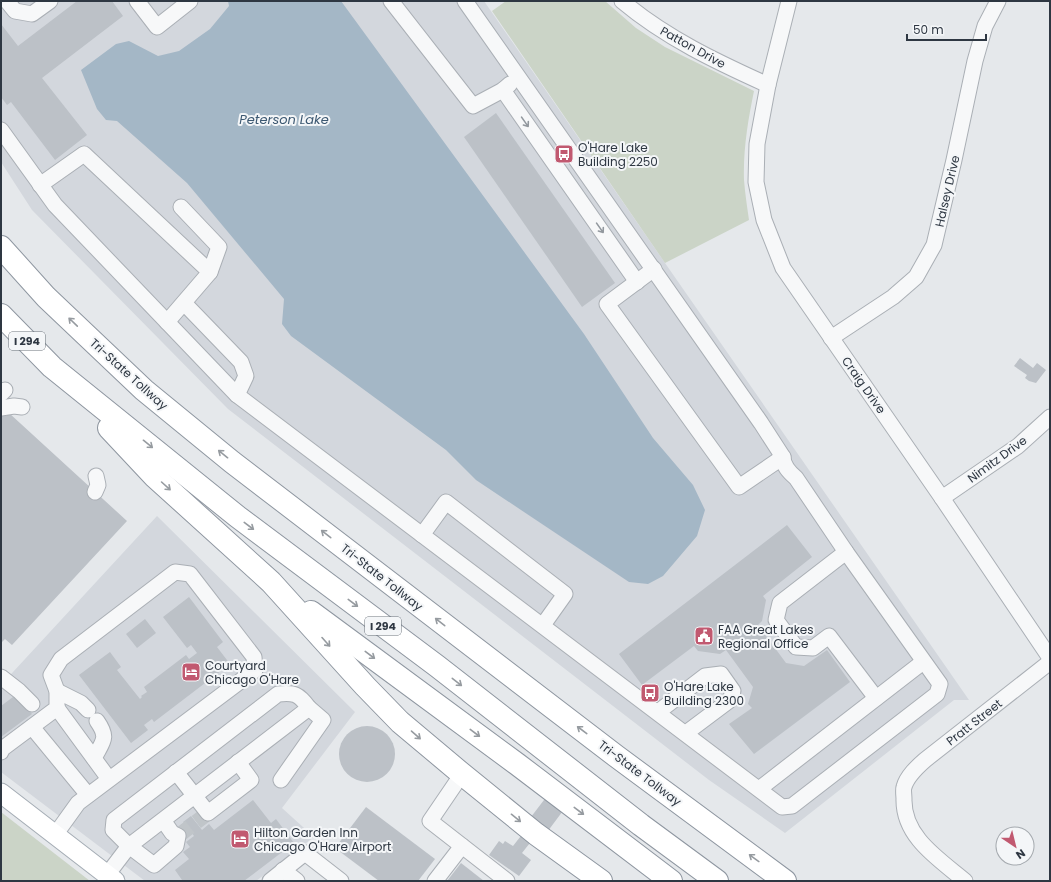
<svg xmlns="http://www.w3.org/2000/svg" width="1051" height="882" viewBox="0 0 1051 882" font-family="Poppins,sans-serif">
<rect width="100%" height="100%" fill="#e5e8eb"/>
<!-- built -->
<g fill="#d3d7dd">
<polygon points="1,1 484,1 665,263 969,700 954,700 785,833 709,780 228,409 32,210 1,162"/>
<polygon points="157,516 355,712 282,808 314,837 256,881 145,881 1,772 1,685"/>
</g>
<!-- green -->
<g fill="#cbd4c7">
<path d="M 506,1 L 605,1 L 636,28 L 665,47 L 754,91 C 748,120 743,150 744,180 C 745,193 747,206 749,220 L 665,263 L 492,11 Z"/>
<polygon points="1,812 90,881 1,881"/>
</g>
<!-- water -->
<polygon fill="#a4b7c6" points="228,1 341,1 584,334 653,438 693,485 705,510 697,536 663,576 648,584 629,582 476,480 446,450 291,336 282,324 284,299 187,183 117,121 106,120 97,109 81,70 116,44 129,41 158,56 179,51 210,29 229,6"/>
<!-- building -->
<g fill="#bcc1c7">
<polygon points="77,1 112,1 123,16 42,78 87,135 55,160 11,102 7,105 1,97 1,24 18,46"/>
<polygon points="496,113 615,283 582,307 464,137"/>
<polygon points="1020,358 1033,368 1037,363 1046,370 1036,383 1029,381 1025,378 1027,375 1014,366"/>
<polygon points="1,411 6,416 9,413 127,521 12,645 5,639 1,643"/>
<polygon points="787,525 812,557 763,596 766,600 762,621 758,625 786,663 804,666 827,650 850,682 754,754 729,724 752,708 748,704 753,687 726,650 720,654 698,651 694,646 642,685 619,654"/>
<polygon points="189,597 223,642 217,647 230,664 154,722 152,719 144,725 148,730 131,743 79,675 110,652 121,667 117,670 140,699 142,697 141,696 147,692 144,687 186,655 189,659 197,653 191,645 187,648 163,617"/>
<polygon points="145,619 156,633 137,648 126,634"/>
<polygon points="17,694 32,714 1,737 1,706"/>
<circle cx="367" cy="754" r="28"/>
<polygon points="557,783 574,796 539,843 533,839 522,853 531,860 519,876 489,855 499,841 503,844 505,841 513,846 524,832 521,830"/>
<polygon points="253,800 271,823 276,819 294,843 244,881 180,881 182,880 175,870 189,859 183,852 190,847 186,842 194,836 183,822 191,816 202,830 209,824 214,830"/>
<polygon points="366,807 435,859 418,881 379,881 335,848"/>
<polygon points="461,863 484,881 447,881"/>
</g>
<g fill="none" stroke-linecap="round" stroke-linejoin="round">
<!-- minor-tunnel -->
<polyline stroke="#c0c5c9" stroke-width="15" stroke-dasharray="15 8" stroke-linecap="butt" points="178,836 208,813"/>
<!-- minor casing -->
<g stroke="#aaafb5" stroke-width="17">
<g id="minor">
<polyline points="7,1 15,11 32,14 50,1"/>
<polyline points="137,1 157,27 190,1"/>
<polyline points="391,1 473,106 503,90 510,84"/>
<path d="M 622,1 C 666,38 717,62 768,85"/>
<polyline points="789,1 768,85 757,144 756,182 764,220 783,268 942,498 1050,658"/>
<polyline points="503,90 637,282"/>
<path d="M 1,130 L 55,205 L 237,395 L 782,807 L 792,806 L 937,694 L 940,684 L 846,552 L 796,478 C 789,472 783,466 783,457 L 761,423 L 465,1"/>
<polyline points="40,185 84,154 210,272 167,322"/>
<polyline points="181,207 219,247 210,272"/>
<polyline points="654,269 607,304 739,487 783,457"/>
<polyline points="184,303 241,362 246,376 237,395"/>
<polyline points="831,338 893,297 916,277 934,245 954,160 975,61 985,26 998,1"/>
<polyline points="1,394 5,390"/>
<polyline points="1,408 14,406 22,407"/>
<polyline points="95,492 98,485 96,476"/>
<polyline points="942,498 1018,446 1050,417"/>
<polyline points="422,535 446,502 565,594 543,625"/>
<polyline points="846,552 780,603 776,620 796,647 813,648 829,636 876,698"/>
<polyline points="1,677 19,691 32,704"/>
<polyline points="57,691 81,703 88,710"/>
<polyline points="57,708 109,779"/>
<polyline points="658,712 705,676 721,674 733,691 730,700 686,733"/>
<polyline points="32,727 88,795"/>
<polyline points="1,752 2,749 57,708 57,691 51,675 61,659 175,572 190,574 254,657 255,670 78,803 55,835"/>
<path d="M 94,758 C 103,741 109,738 97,721"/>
<polyline points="176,772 208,813 251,780 238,762"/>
<polyline points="462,774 430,821 507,881"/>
<polyline points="281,780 323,720 309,708"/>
<polyline points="759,789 923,662"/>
<polyline points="283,870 297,881"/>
<path d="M 107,875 L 129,846 L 309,708 C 299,694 294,692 278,694 L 114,820 L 113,830 L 129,846 L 154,865 L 176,846 L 178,836 L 172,833 L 163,820"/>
<polyline points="270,881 305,853 341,881"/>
<polyline points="435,881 462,846"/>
<path d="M 965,881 C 939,859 903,837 904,799 C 904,796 903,790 904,787 C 907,776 917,767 925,760 L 1050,662"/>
</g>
</g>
<!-- major casing -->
<g stroke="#a5adb5" stroke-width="21">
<polyline id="major" points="1,793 115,881"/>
</g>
<!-- highway casing -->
<g stroke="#8e96a0" stroke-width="24">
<g id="highway">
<polyline points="1,247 46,297 144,390 232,462 616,756 785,881"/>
<polyline points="1,315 52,367 238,517 437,666 641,825 717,881"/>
<polyline points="109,428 154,476 271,582 365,686 400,722 462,774 536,834 601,881"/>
<polyline points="311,612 517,764 671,881"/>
</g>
</g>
<!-- minor -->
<use href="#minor" stroke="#f7f8f9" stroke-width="15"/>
<!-- major -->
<use href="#major" stroke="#fff" stroke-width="19"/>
<!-- highway -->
<use href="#highway" stroke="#fff" stroke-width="22"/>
</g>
<!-- one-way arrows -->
<defs><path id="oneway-shaft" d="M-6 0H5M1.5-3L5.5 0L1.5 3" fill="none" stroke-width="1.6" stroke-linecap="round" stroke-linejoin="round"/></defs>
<g stroke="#92989e">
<use href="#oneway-shaft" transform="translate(525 122) rotate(55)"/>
<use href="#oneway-shaft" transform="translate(600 228) rotate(55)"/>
</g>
<g stroke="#969ba0">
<use href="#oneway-shaft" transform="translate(73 322) rotate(-136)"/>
<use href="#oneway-shaft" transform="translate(148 444) rotate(39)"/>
<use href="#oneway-shaft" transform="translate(223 454) rotate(-141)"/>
<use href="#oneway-shaft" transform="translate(166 486) rotate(42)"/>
<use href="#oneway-shaft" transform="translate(249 526) rotate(37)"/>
<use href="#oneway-shaft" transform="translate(326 534) rotate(-142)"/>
<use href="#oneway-shaft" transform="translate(353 603) rotate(37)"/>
<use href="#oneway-shaft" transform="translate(440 622) rotate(-142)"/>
<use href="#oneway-shaft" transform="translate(326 642) rotate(48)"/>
<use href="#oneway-shaft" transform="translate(370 655) rotate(37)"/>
<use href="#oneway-shaft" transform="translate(457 682) rotate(38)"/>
<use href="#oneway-shaft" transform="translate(582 730) rotate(-143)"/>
<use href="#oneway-shaft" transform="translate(475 733) rotate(37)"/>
<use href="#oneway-shaft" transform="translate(416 735) rotate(41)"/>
<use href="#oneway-shaft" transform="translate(579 811) rotate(37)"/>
<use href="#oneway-shaft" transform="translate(516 818) rotate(39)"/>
<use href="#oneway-shaft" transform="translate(754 858) rotate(-144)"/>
</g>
<!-- icons -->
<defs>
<g id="bus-square" transform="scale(1)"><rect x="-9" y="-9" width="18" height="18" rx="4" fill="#c15970" stroke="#f4f6f8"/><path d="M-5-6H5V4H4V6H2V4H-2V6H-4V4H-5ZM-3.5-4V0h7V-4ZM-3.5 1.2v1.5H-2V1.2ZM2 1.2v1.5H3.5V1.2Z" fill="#fff"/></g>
<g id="civic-square" transform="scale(1)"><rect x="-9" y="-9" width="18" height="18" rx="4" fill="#c15970" stroke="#f4f6f8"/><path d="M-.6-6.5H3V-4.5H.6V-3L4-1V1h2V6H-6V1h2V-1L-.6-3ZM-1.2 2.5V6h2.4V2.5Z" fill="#fff"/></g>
<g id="hotel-square" transform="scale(1)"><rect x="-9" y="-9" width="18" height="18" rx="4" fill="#c15970" stroke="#f4f6f8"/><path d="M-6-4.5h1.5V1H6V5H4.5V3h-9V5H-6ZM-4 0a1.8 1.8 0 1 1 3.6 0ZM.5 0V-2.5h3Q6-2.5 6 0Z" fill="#fff"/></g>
</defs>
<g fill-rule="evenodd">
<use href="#bus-square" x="564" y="154"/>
<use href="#civic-square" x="704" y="636"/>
<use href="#hotel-square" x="191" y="672"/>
<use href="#bus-square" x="650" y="693"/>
<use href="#hotel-square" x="240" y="839"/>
</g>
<g text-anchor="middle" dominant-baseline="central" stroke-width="4" stroke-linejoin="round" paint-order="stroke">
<!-- shield labels -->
<g fill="#f4f6f8" stroke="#697079" stroke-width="1">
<rect x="9" y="332" width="36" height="18" rx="3"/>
<rect x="365" y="617" width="36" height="18" rx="3"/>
</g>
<g font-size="11" font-weight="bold" fill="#2e3742">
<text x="27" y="341">I 294</text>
<text x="383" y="626">I 294</text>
</g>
<!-- street labels -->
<g font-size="12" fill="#2e3742" stroke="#f4f6f8">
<text transform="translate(693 47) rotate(29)">Patton Drive</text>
<text transform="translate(947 191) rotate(-77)">Halsey Drive</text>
<text transform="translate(129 374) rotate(42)">Tri-State Tollway</text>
<text transform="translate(864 385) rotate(55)">Craig Drive</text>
<text transform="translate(997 459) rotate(-36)">Nimitz Drive</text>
<text transform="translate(382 577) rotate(38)">Tri-State Tollway</text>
<text transform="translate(974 722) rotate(-38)">Pratt Street</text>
<text transform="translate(640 773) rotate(37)">Tri-State Tollway</text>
</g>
<!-- poi labels -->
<g font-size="12" fill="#2e3742" stroke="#f4f6f8" text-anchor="start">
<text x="578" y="147">O'Hare Lake<tspan x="578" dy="14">Building 2250</tspan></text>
<text x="718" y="629">FAA Great Lakes<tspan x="718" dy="14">Regional Office</tspan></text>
<text x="205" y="665">Courtyard<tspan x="205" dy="14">Chicago O'Hare</tspan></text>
<text x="664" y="686">O'Hare Lake<tspan x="664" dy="14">Building 2300</tspan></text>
<text x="254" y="832">Hilton Garden Inn<tspan x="254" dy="14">Chicago O'Hare Airport</tspan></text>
</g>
<!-- water labels -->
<g font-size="13" font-style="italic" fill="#3c5871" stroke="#f4f6f8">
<text x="284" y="119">Peterson Lake</text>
</g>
</g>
<!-- border -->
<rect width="1051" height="882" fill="none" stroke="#2e3742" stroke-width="4"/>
<!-- north arrow -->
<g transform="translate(1015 846) rotate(145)"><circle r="19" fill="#f4f6f8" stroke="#a5aaaf"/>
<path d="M0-3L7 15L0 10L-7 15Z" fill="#c15970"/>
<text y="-6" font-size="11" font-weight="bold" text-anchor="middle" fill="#2e3742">N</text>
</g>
<!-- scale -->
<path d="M907 34v6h79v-6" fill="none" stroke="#2e3742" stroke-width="2"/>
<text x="913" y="34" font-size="12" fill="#2e3742" stroke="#f4f6f8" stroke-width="3" paint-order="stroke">50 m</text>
</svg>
